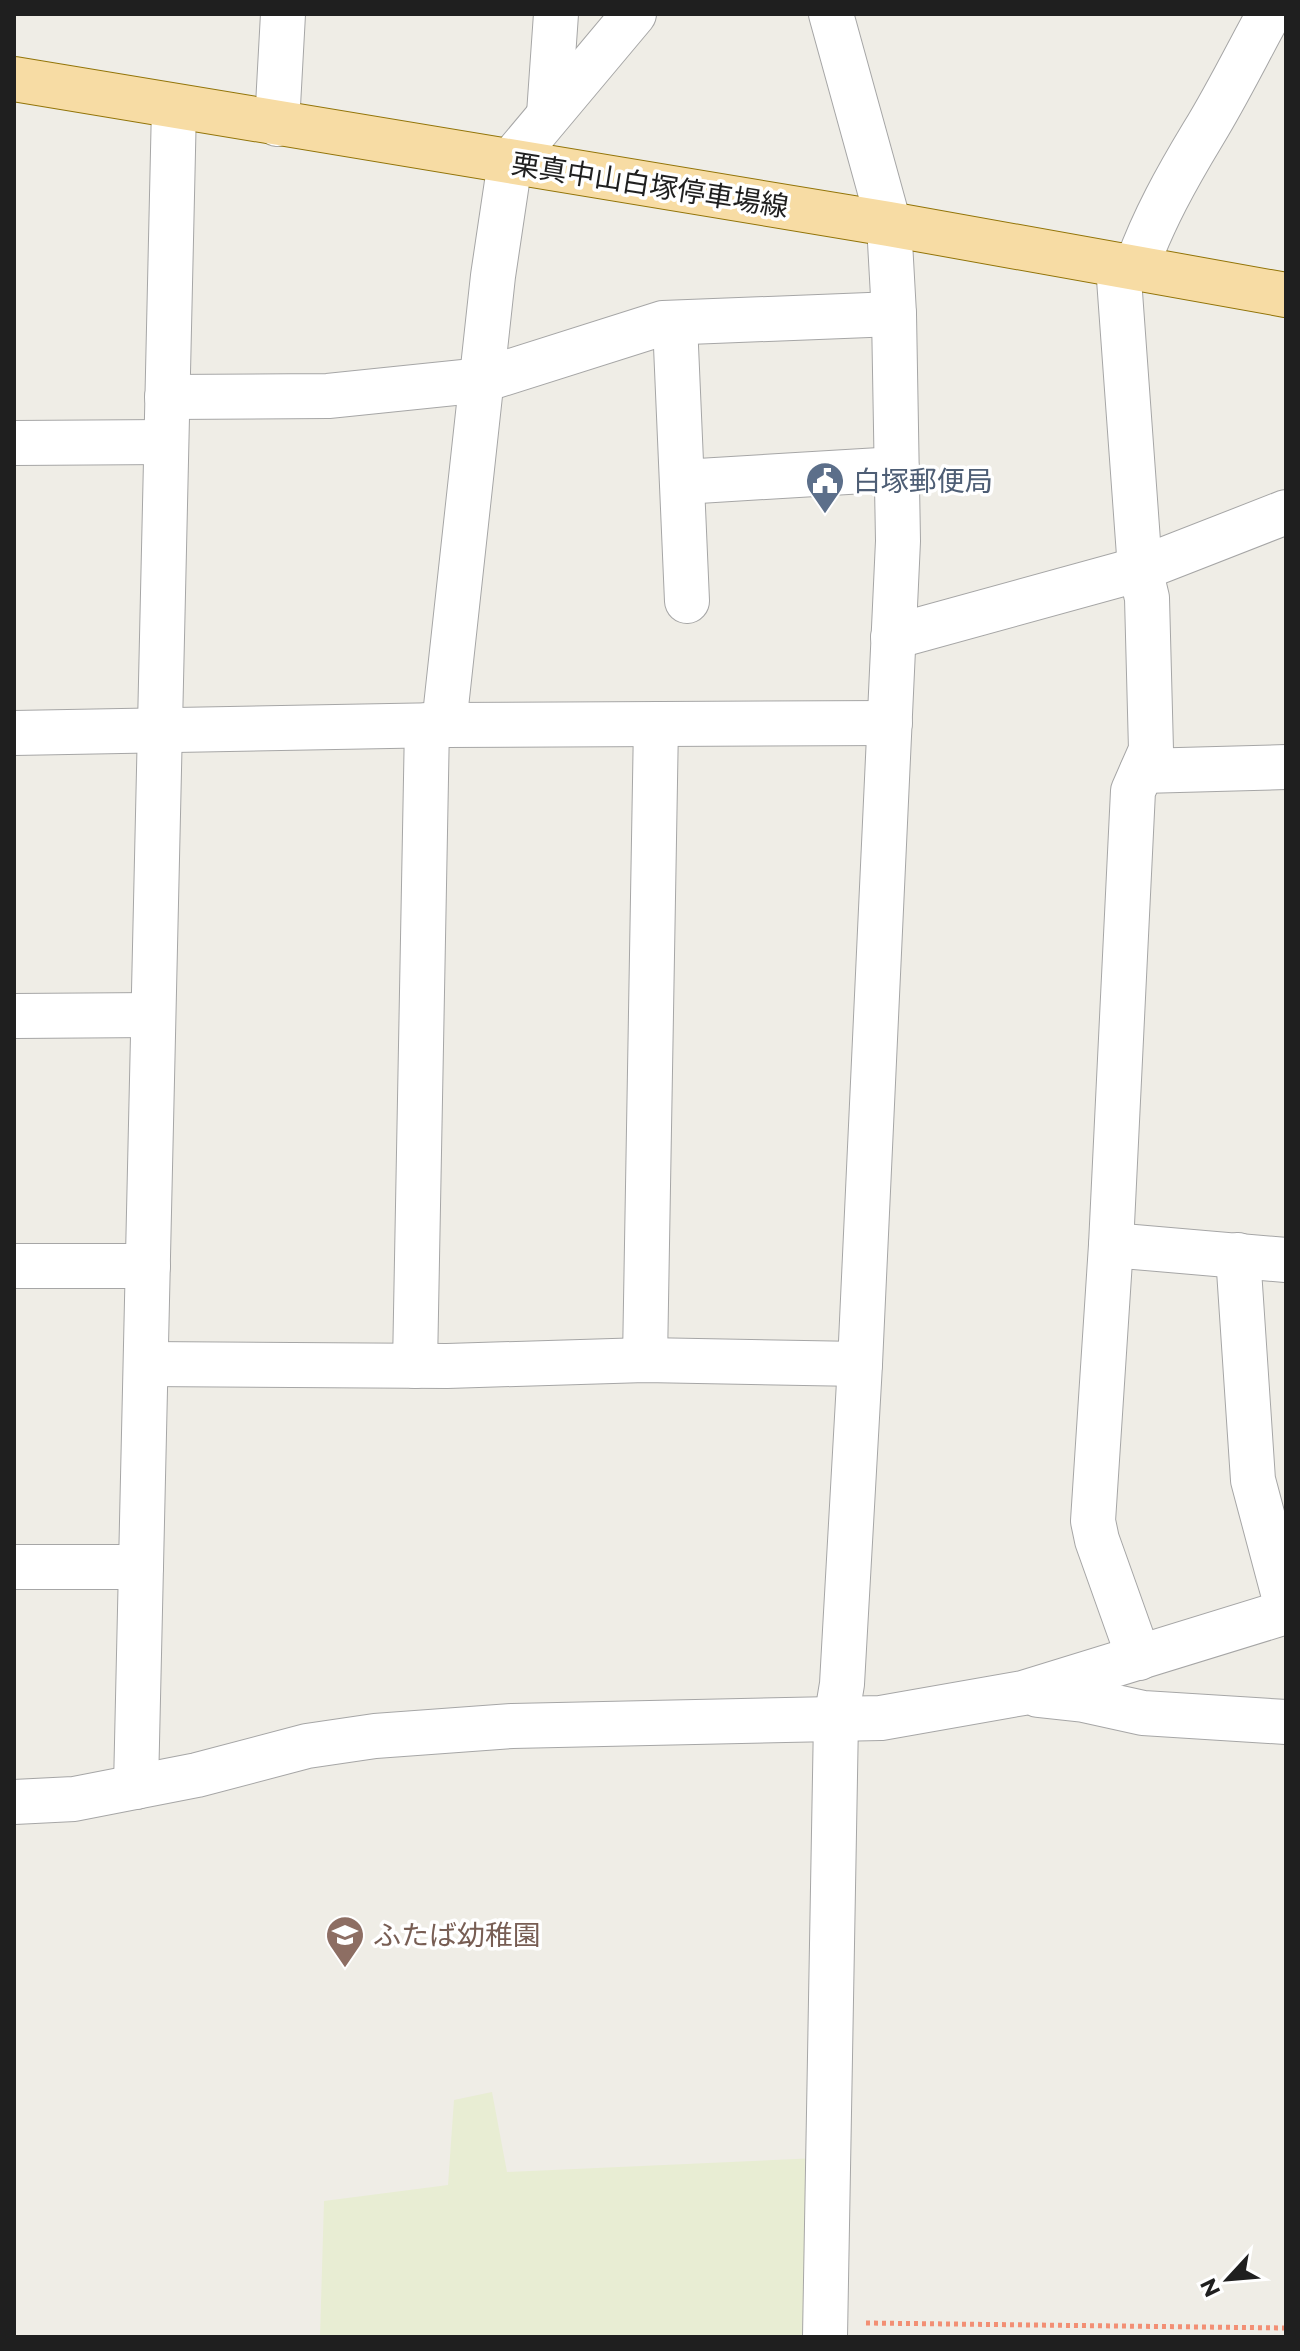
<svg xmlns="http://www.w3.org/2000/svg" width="1300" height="2351" viewBox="0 0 1300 2351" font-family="Montserrat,'Noto Sans JP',sans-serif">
<rect width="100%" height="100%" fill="#efede6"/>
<!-- farmland -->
<polygon fill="#e8edd3" points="492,2092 507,2172 818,2158 812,2337 320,2337 324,2201 448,2185 454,2100"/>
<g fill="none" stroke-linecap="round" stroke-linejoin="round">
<!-- minor casing -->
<g stroke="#a6a6a6" stroke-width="46">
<g id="minor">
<polyline points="549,114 556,14"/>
<polyline points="277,124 283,14"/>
<polyline points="1118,265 1140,569 1147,598 1151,750 1133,791 1111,1245 1093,1521 1097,1540 1139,1658"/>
<path d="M 1136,268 C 1153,220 1177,177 1203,134 C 1227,95 1247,54 1269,14"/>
<polyline points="675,323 687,601"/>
<polyline points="167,397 328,396 483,380 663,323 894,314"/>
<polyline points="14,443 166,442"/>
<polyline points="682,482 897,469"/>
<polyline points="893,637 1140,569 1286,512"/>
<polyline points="444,725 493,276 510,162 634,14"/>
<polyline points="14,733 444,725 890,723"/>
<polyline points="1142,771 1286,767"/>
<polyline points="14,1016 153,1015"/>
<polyline points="1111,1245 1286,1260"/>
<polyline points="1238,1255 1253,1480 1286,1604"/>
<polyline points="14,1266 148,1266"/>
<polyline points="645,1360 656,724"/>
<polyline points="146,1364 447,1366 645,1360 860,1364"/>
<polyline points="415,1366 427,725"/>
<polyline points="14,1567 141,1567"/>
<polyline points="1038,1695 1084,1700 1143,1713 1286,1722"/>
<polyline points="136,1787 174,107"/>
<polyline points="14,1802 74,1799 197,1775 307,1746 375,1736 512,1726 881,1718 1023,1693 1286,1612"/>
<polyline points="825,2337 836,1720 842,1684 860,1364 898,541 894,314 889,224 831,14"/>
</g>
</g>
<!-- major casing -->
<g stroke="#927408" stroke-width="46">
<polyline id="major" points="14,79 889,224 1286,295"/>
</g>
<!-- path -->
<polyline stroke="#f28f74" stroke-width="5" stroke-dasharray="4 4" stroke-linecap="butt" points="866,2323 1286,2328"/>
<!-- minor -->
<use href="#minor" stroke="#fff" stroke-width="44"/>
<!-- major -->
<use href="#major" stroke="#f7dca4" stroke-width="44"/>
</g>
<!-- icons -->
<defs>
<g id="civic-pin" transform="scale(2)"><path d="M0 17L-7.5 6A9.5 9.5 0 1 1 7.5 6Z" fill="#5c6f8a" stroke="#fff"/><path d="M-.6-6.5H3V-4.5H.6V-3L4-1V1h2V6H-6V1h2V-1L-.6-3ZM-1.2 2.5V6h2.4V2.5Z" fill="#fff"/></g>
<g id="school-pin" transform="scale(2)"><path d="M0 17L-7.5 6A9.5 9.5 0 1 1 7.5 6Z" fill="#8d6e63" stroke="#fff"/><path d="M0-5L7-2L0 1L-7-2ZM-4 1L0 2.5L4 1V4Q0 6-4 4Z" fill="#fff"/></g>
</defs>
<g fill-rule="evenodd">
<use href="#civic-pin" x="825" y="481"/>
<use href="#school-pin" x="345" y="1935"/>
</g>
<g text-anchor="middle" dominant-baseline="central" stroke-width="7" stroke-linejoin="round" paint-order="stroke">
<!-- street labels -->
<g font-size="28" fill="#1f1f1f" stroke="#fff">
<text transform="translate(650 185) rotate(9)">栗真中山白塚停車場線</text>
</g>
<!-- service labels -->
<g font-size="28" fill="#4e5e75" stroke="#fff" text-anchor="start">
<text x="853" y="481">白塚郵便局</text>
</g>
<!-- education labels -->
<g font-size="28" fill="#785e54" stroke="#fff" text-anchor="start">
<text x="373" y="1935">ふたば幼稚園</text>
</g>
</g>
<!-- border -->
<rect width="1300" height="2351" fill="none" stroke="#1f1f1f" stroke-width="32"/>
<!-- north arrow -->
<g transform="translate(1228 2279) rotate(244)" stroke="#ffffff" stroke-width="6" paint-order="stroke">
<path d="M0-6L14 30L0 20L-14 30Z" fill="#1f1f1f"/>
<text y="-12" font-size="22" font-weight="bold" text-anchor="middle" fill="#1f1f1f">N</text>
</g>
</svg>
